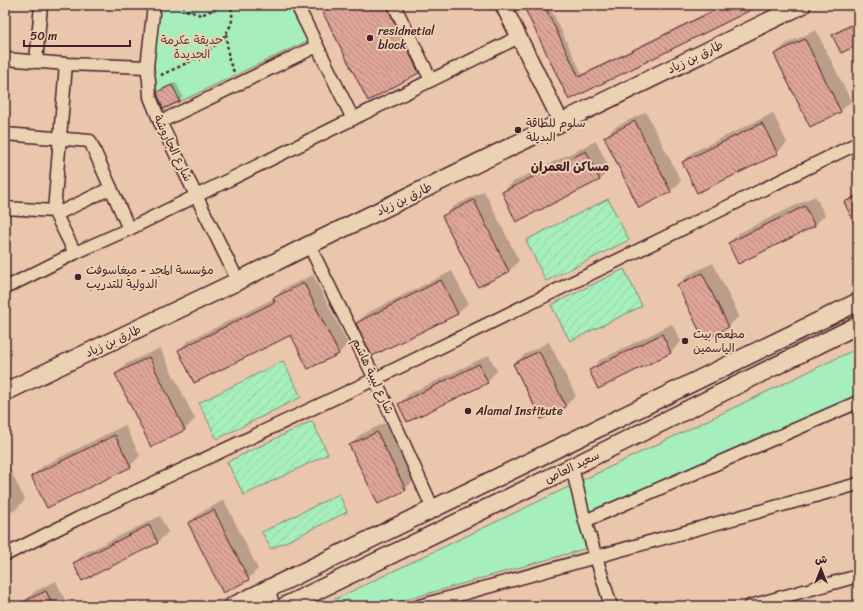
<svg xmlns="http://www.w3.org/2000/svg" width="863" height="611" viewBox="0 0 863 611" font-family="Sriracha,'Playpen Sans Arabic',sans-serif">
<defs>
<pattern id="garden-furrows" width="10" height="10" patternUnits="userSpaceOnUse"><rect width="10" height="10" fill="#a6efbc"/><path d="M-1 1l2-2M0 10L10 0M9 11l2-2" fill="none" stroke="#90cca2"/></pattern>
<pattern id="building-back-hatch" width="6" height="6" patternUnits="userSpaceOnUse"><rect width="6" height="6" fill="#dea598"/><path d="M-1 5l2 2M0 0l6 6M5-1l2 2" fill="none" stroke="#b6867c"/></pattern>
</defs>
<rect width="100%" height="100%" fill="#e9c6ac"/>
<filter id="ink" filterUnits="userSpaceOnUse"><feTurbulence type="fractalNoise" baseFrequency=".025" numOctaves="2"/><feDisplacementMap in="SourceGraphic" scale="8" xChannelSelector="R" yChannelSelector="G"/><feConvolveMatrix kernelMatrix="1 2 1 2 8 2 1 2 1" color-interpolation-filters="sRGB"/></filter>
<g filter="url(#ink)">
<!-- park -->
<g fill="#a6efbc" stroke="#788774">
<polygon points="153,5 289,5 307,41 160,111 150,97"/>
<polygon points="858,348 858,396 579,521 588,548 384,606 325,606 327,603"/>
</g>
<!-- garden -->
<g fill="url(#garden-furrows)" stroke="#788774">
<polygon points="608,199 629,240 546,281 526,240"/>
<polygon points="624,269 642,306 570,341 551,305"/>
<polygon points="283,361 301,397 217,439 199,403"/>
<polygon points="312,421 328,454 244,495 227,462"/>
<polygon points="339,494 347,512 271,549 262,532"/>
</g>
<!-- shadow -->
<g fill="#0003">
<polygon points="320,5 396,5 426,65 418,72"/>
<polygon points="524,5 549,5 582,74 723,5 758,5 569,99"/>
<polygon points="858,20 858,43 833,35 839,30"/>
<polygon points="816,30 851,101 841,111 811,126 775,55 786,44"/>
<polygon points="176,82 183,97 179,100 158,92 162,88"/>
<polygon points="646,112 681,181 670,192 605,137 615,127"/>
<polygon points="773,113 787,143 777,153 683,162 693,152"/>
<polygon points="596,141 610,169 600,180 503,192 513,182"/>
<polygon points="484,191 519,261 509,271 478,286 444,216 454,206"/>
<polygon points="858,191 858,228 845,203"/>
<polygon points="815,196 825,215 814,226 729,243 739,233"/>
<polygon points="713,263 739,316 729,326 704,338 678,285 688,275"/>
<polygon points="452,271 468,303 458,313 357,323 367,313"/>
<polygon points="313,275 348,344 339,353 309,367 292,333 179,350 188,341 275,298 283,289"/>
<polygon points="672,324 681,342 671,352 590,370 600,360"/>
<polygon points="549,342 576,396 565,406 515,364 525,354"/>
<polygon points="160,348 195,419 185,429 151,445 116,374 126,364"/>
<polygon points="489,355 497,371 487,382 399,404 409,394"/>
<polygon points="387,422 415,479 405,489 350,446 360,435"/>
<polygon points="125,425 140,456 130,466 32,476 43,466"/>
<polygon points="5,459 25,500 15,510 5,515"/>
<polygon points="224,500 258,569 248,579 189,523 200,513"/>
<polygon points="160,516 168,532 158,542 74,563 85,553"/>
<polygon points="56,581 68,606 26,606 24,602 34,592"/>
</g>
<!-- building -->
<g fill="url(#building-back-hatch)" stroke="#4a1f2b">
<polygon points="319,5 386,5 419,73 368,101"/>
<polygon points="523,5 544,5 579,77 725,5 761,5 569,100"/>
<polygon points="858,22 858,45 841,53 832,35"/>
<polygon points="805,39 841,112 810,127 774,54"/>
<polygon points="172,85 180,101 163,109 157,92"/>
<polygon points="635,121 671,192 639,208 604,137"/>
<polygon points="762,123 778,154 697,193 682,162"/>
<polygon points="586,151 600,180 516,222 502,192"/>
<polygon points="858,196 858,231 844,202"/>
<polygon points="474,200 509,272 478,287 442,216"/>
<polygon points="805,206 815,226 738,264 728,243"/>
<polygon points="702,273 729,327 704,340 677,285"/>
<polygon points="441,280 458,314 372,356 356,323"/>
<polygon points="304,283 339,354 308,369 291,335 194,383 178,350 275,302 273,298"/>
<polygon points="662,334 671,353 598,389 589,370"/>
<polygon points="539,351 566,407 541,419 513,364"/>
<polygon points="149,357 185,430 151,447 115,374"/>
<polygon points="479,364 488,383 407,422 398,404"/>
<polygon points="377,432 406,490 378,504 349,445"/>
<polygon points="115,435 131,467 47,508 31,476"/>
<polygon points="214,510 249,580 223,593 188,523"/>
<polygon points="149,525 158,543 82,581 73,563"/>
<polygon points="46,591 53,606 14,606"/>
</g>
<g fill="none" stroke-linecap="round" stroke-linejoin="round">
<!-- minor casing -->
<g stroke="#4a1f2b" stroke-width="15">
<g id="minor">
<polyline points="154,5 147,67 149,80 150,97 160,122 238,281"/>
<polyline points="297,5 353,119"/>
<polyline points="394,5 431,80"/>
<polyline points="5,59 66,64 147,67"/>
<polyline points="36,62 41,5"/>
<polyline points="66,64 54,211 61,212 111,188"/>
<polyline points="160,122 317,46"/>
<polyline points="5,134 90,141 129,229"/>
<polyline points="5,208 54,211 75,253"/>
<polyline points="309,245 375,379 433,509"/>
<polyline points="5,288 75,253 129,229 519,37"/>
<polyline points="572,467 585,521 611,606"/>
<polyline points="585,521 858,402"/>
<polyline points="5,555 77,519 375,379 858,143"/>
<polyline points="419,606 858,484"/>
<polyline points="750,606 858,576"/>
</g>
</g>
<!-- tertiary casing -->
<g stroke="#4a1f2b" stroke-width="18">
<g id="tertiary">
<polyline points="503,5 561,122"/>
<polyline points="267,590 272,606"/>
</g>
</g>
<!-- secondary casing -->
<g stroke="#4a1f2b" stroke-width="20">
<g id="secondary">
<polyline points="5,392 238,281 309,245 802,5"/>
<polyline points="233,606 858,302"/>
<polyline points="285,606 572,467 858,325"/>
</g>
</g>
<!-- path -->
<g stroke="#4a1f2b" stroke-width="2.5" stroke-dasharray="3 3" stroke-linecap="butt">
<polyline points="183,5 186,10 201,15 215,9 221,5"/>
<polyline points="226,34 229,61 234,72"/>
<path d="M 161,75 C 183,65 227,47 232,20 C 233,16 231,10 231,5"/>
</g>
<!-- minor -->
<use href="#minor" stroke="#ebd2b3" stroke-width="12"/>
<!-- tertiary -->
<use href="#tertiary" stroke="#ebd2b3" stroke-width="15"/>
<!-- secondary -->
<use href="#secondary" stroke="#ebd2b3" stroke-width="17"/>
</g>
</g>
<!-- markers -->
<g fill="#4a1f2b" stroke="#ebd2b3" stroke-width="1.5">
<circle cx="370" cy="38" r="4"/>
<circle cx="518" cy="130" r="4"/>
<circle cx="78" cy="277" r="4"/>
<circle cx="685" cy="341" r="4"/>
<circle cx="468" cy="411" r="4"/>
</g>
<g text-anchor="middle" dominant-baseline="central" stroke-width="4" stroke-linejoin="round" paint-order="stroke">
<!-- poi labels -->
<g font-size="12" fill="#4a1f2b" stroke="#ebd2b3" text-anchor="start">
<text x="378" y="31">residnetial<tspan x="378" dy="14">block</tspan></text>
<text x="526" y="123">سلوم للطاقة<tspan x="526" dy="14">البديلة</tspan></text>
<text x="86" y="270">مؤسسة المجد - ميغاسوفت<tspan x="86" dy="14">الدولية للتدريب</tspan></text>
<text x="693" y="334">مطعم بيت<tspan x="693" dy="14">الياسمين</tspan></text>
<text x="476" y="411">Alamal Institute</text>
</g>
<!-- park labels -->
<g font-size="12" fill="#583e41" stroke="#ebd2b3">
<text x="192" y="40">حديقة عكرمة<tspan x="192" dy="14">الجديدة</tspan></text>
</g>
<!-- street labels -->
<g font-size="12" fill="#4a1f2b" stroke="#ebd2b3">
<text transform="translate(695 57) rotate(-26)">طارق بن زياد</text>
<text transform="translate(173 148) rotate(64)">شارع الجاروشة</text>
<text transform="translate(404 199) rotate(-26)">طارق بن زياد</text>
<text transform="translate(113 341) rotate(-25)">طارق بن زياد</text>
<text transform="translate(373 376) rotate(65)">شارع لبيبة هاشم</text>
<text transform="translate(572 467) rotate(-26)">سعيد العاص</text>
</g>
<!-- neighbourhood labels -->
<g font-size="13" font-weight="bold" fill="#4a1f2b" stroke="#ebd2b3">
<text x="570" y="166">مساكن العمران</text>
</g>
</g>
<!-- margin -->
<rect width="863" height="611" fill="none" stroke="#ebd2b3" stroke-width="20"/>
<rect x="10" y="10" width="843" height="591" fill="none" stroke="#4a1f2b" stroke-width="1.5" filter="url(#ink)"/>
<!-- north arrow -->
<g transform="translate(821 569)" stroke="#ebd2b3" stroke-width="3" paint-order="stroke">
<path d="M0-3L7 15L0 10L-7 15Z" fill="#4a1f2b"/>
<text y="-6" font-size="11" font-weight="bold" text-anchor="middle" fill="#4a1f2b">ش</text>
</g>
<!-- scale -->
<path d="M24 40v6h106v-6" fill="none" stroke="#4a1f2b" stroke-width="2"/>
<text x="30" y="40" font-size="12" fill="#4a1f2b" stroke="#ebd2b3" stroke-width="3" paint-order="stroke">50 m</text>
</svg>
